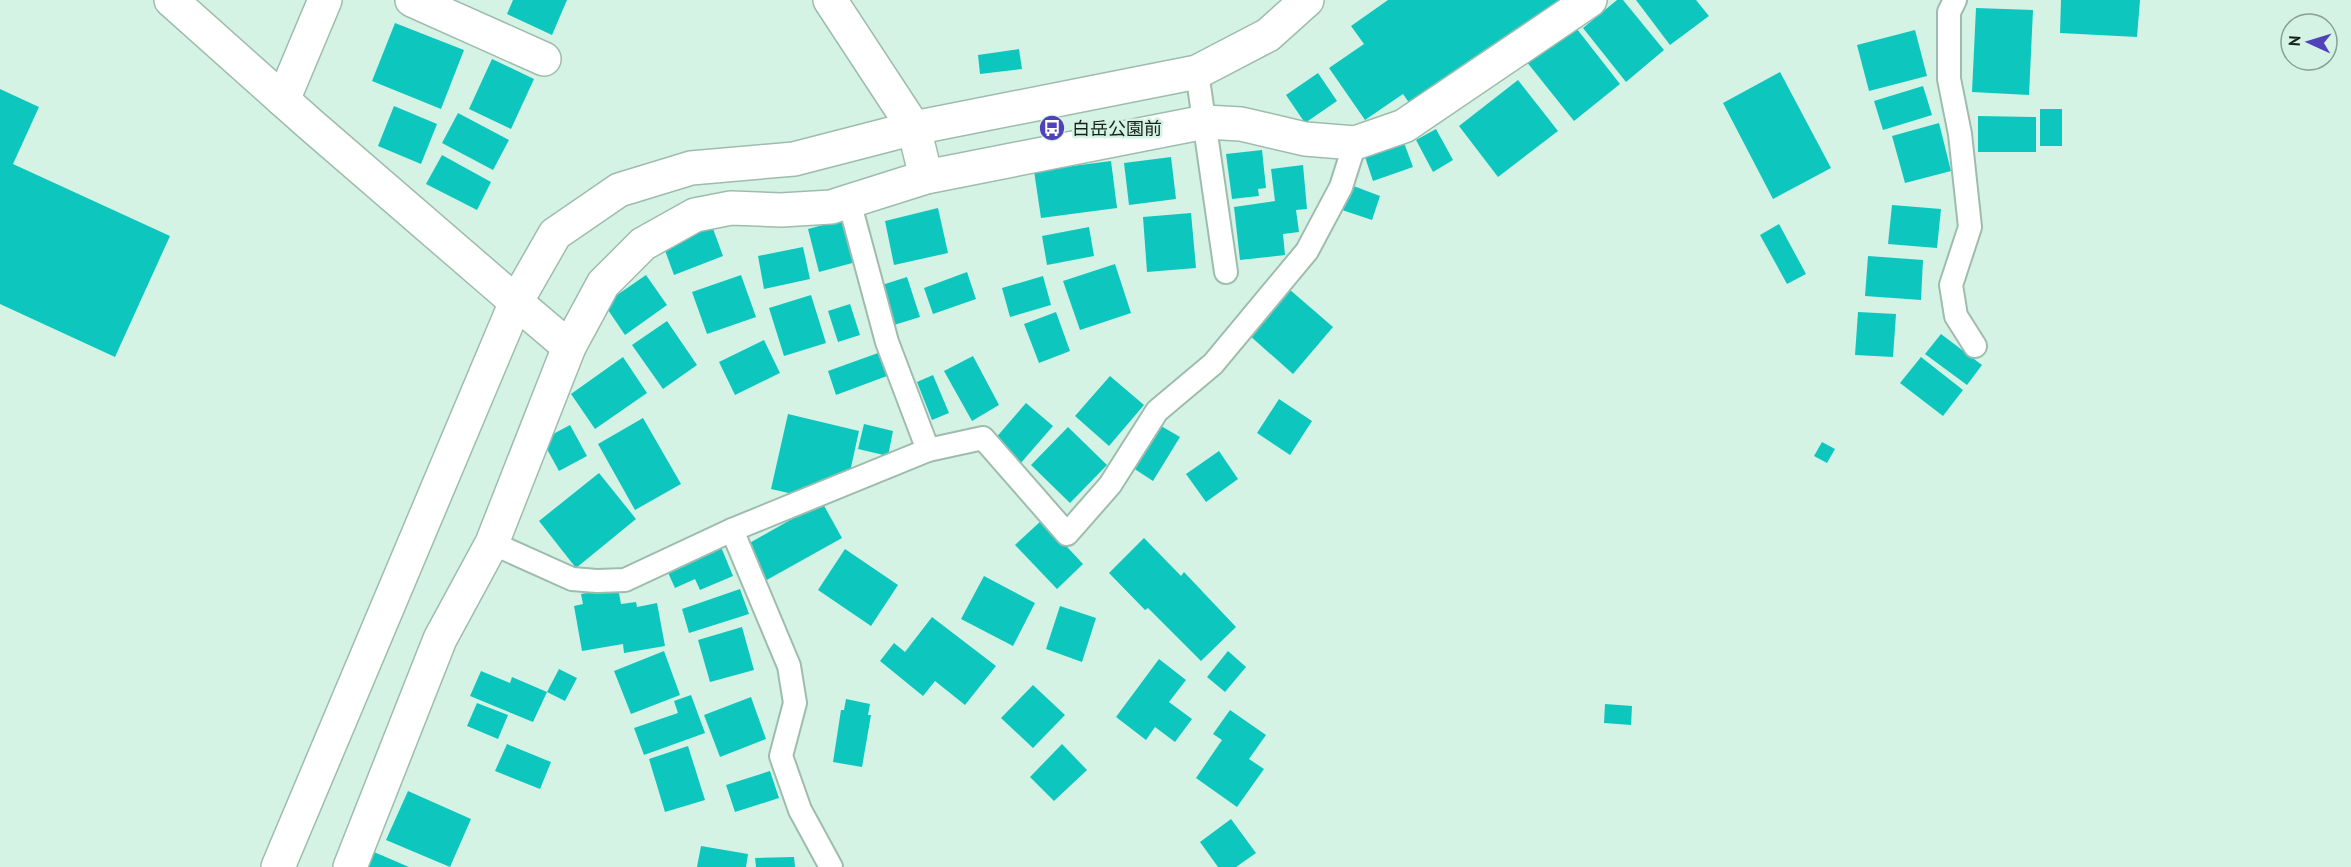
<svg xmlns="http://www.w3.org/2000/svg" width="2351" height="867" viewBox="0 0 2351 867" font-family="'PT Sans','Noto Sans JP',sans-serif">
<rect width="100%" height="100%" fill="#d5f3e5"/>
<!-- building -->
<g fill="#0dc7be">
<polygon points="513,0 567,0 552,35 507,14"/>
<polygon points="1388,0 1564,0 1412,107 1403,94 1365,120 1329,68 1364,44 1351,26"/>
<polygon points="1617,0 1623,0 1664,50 1626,82 1583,28"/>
<polygon points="1636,0 1696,0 1709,16 1670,45"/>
<polygon points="2061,0 2140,0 2137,37 2060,33"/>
<polygon points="1976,8 2033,10 2029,95 1972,92"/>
<polygon points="395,23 464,50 441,109 372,81"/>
<polygon points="1573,24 1620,84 1574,121 1526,61"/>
<polygon points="1915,30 1927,76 1869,91 1857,45"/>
<polygon points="1019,49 1022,69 980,74 978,55"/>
<polygon points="492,59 534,79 511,129 469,109"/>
<polygon points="1780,72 1831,168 1773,199 1723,103"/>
<polygon points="1318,73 1337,101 1305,123 1286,95"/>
<polygon points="1518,80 1558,131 1498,177 1459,126"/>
<polygon points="1923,86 1932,115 1883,130 1874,101"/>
<polygon points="0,89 39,107 13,164 170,236 115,357 0,304"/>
<polygon points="394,106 437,124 421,164 378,146"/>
<rect x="2040" y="109" width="22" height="37"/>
<polygon points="458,113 509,140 493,170 442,143"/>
<polygon points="1978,116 2036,117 2036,152 1978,152"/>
<polygon points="1939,123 1951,171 1905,183 1892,136"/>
<polygon points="1436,129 1453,160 1433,172 1416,140"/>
<polygon points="1403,140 1413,167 1373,181 1364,154"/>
<polygon points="1262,150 1266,188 1258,189 1259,196 1232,199 1226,154"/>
<polygon points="442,155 491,182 477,210 426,184"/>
<polygon points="1171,157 1176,199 1129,205 1124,163"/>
<polygon points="1111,161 1117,208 1041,218 1034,171"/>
<polygon points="1303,165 1307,209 1296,210 1299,232 1283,234 1285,255 1240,260 1234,207 1275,201 1271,169"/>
<polygon points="1351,185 1380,196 1372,220 1342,210"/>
<polygon points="1892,205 1941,209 1937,248 1888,244"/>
<polygon points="938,208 948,253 894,265 885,221"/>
<polygon points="1191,213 1196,268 1147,272 1143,217"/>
<polygon points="845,219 856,262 819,272 808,229"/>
<polygon points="1779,224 1806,274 1787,284 1760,235"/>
<polygon points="712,226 723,256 674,275 663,245"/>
<polygon points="1089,227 1094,256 1047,265 1042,236"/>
<polygon points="803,247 810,279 764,289 758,256"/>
<polygon points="1868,256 1923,260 1921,300 1865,296"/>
<polygon points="1115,264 1131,313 1080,330 1063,281"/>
<polygon points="967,272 976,299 933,314 924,288"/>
<polygon points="646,275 667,305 625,335 604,304"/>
<polygon points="741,275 756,317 707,334 692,292"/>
<polygon points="1043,276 1051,305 1010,317 1002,288"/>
<polygon points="907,277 920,317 894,325 882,285"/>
<polygon points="1289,289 1333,327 1293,374 1249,335"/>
<polygon points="811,295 826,343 784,356 769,308"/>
<polygon points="850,304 860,335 838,342 828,311"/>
<polygon points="1056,312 1070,351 1039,363 1024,324"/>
<polygon points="1858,312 1896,314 1893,357 1855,355"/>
<polygon points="667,321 697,365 663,389 632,345"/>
<polygon points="1941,334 1982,365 1967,385 1925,354"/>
<polygon points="764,340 780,373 735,395 719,362"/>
<polygon points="878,353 887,376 836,395 828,371"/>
<polygon points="973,356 999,405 972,421 944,371"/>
<polygon points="623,357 647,393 595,429 571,394"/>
<polygon points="1921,357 1963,390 1943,416 1900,383"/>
<polygon points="933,375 949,413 932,420 917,382"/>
<polygon points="1110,376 1144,405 1109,446 1075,416"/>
<polygon points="1279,399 1312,421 1290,455 1257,433"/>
<polygon points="1026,403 1053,426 1020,464 994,440"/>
<polygon points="788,414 859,431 848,481 826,490 808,486 806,497 771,489"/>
<polygon points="643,418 681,484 635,510 598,444"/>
<polygon points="1156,423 1180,437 1153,481 1130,466"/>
<polygon points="864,424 893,431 888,456 858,449"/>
<polygon points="570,425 587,456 559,471 542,440"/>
<polygon points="1068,427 1107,465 1070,503 1031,465"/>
<polygon points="1822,442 1835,449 1827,463 1814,456"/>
<polygon points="1219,451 1238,479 1206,502 1186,474"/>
<polygon points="599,473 636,519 576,568 539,521"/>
<polygon points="822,502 842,538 765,581 746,545"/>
<polygon points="1042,520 1083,564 1057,589 1015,545"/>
<polygon points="1144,538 1181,576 1184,572 1236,627 1201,661 1148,608 1145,610 1109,573"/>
<polygon points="719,542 733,576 700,590 695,579 675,588 665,566"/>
<polygon points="845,549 898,585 871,626 818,590"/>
<polygon points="984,576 1035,603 1013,646 961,619"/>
<polygon points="618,588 621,604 636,602 637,607 657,603 665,646 624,653 623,644 582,651 574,606 583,604 581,594"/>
<polygon points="740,589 749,614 689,633 682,609"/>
<polygon points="1060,606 1096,618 1082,662 1046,649"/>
<polygon points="932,617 996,666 965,705 935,681 923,696 880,661 894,643 905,652"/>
<polygon points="742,627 754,670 710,682 698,640"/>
<polygon points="664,651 680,695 631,714 614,671"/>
<polygon points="1228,651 1246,667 1225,692 1207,677"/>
<polygon points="1159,659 1186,680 1169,702 1192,719 1175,742 1155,727 1146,740 1116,717"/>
<polygon points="559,669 577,678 565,701 547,692"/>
<polygon points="481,671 510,683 512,677 547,692 533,722 470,696"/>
<polygon points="1033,685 1065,715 1033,748 1001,718"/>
<polygon points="691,695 705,733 644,755 634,728 678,713 674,701"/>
<polygon points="751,697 766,739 720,757 704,715"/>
<polygon points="846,699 870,704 868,715 871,715 862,767 833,762 841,710 844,710"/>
<polygon points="477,703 508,715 498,739 467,726"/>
<polygon points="1605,704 1632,706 1631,725 1604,723"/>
<polygon points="1230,710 1266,735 1249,759 1264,769 1237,807 1196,778 1222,740 1213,734"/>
<polygon points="507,744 551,762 540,789 495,771"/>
<polygon points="1062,744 1087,770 1054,801 1030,777"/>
<polygon points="688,746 705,800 665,812 649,759"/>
<polygon points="770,771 779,798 735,812 726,785"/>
<polygon points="408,791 471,819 450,867 386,840"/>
<polygon points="1231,819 1256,853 1236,867 1218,867 1200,842"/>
<polygon points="701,846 748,854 746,867 697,867"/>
<polygon points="374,852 409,867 368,867"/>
<polygon points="794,857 795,867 756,867 755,858"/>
</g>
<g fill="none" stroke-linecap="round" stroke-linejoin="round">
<!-- service casing -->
<g stroke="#9ebcae" stroke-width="26">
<g id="service">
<polyline points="1955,0 1949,12 1949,79 1960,134 1970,227 1951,285 1956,316 1975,346"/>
<polyline points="1197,72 1226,272"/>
<polyline points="928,450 983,438 1067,534 1110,485 1157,411 1213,364 1307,251 1341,187 1355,143"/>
<polyline points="732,530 789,666 795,703 781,756 800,810 831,867"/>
<polyline points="492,543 572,579 597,581 625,580 732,530 928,450 887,342 849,201"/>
</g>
</g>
<!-- minor casing -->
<g stroke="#9ebcae" stroke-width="36">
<g id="minor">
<polyline points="412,0 544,59"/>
<polyline points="830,0 914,128 926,177"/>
<polyline points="283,100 325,0"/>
<polyline points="516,302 569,347"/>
<polyline points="350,867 440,639 492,543 569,347 603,284 643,244 695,215 731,208 781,210 831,207 926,177 1205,122 1241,124 1305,139 1355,143 1404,126 1590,0"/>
</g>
</g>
<!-- tertiary casing -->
<g stroke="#9ebcae" stroke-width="36">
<g id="tertiary">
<polyline points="171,0 310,124 516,302"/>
<polyline points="278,867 516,302 555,234 619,190 691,168 794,159 914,128 1197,72 1268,35 1307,0"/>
</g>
</g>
<!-- service -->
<use href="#service" stroke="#fff" stroke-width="22"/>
<!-- minor -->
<use href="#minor" stroke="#fff" stroke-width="33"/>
<!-- tertiary -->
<use href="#tertiary" stroke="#fff" stroke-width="33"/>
</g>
<!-- icons -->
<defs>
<g id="bus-disc" transform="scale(1.35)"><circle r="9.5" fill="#5042b9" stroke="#d5f3e5"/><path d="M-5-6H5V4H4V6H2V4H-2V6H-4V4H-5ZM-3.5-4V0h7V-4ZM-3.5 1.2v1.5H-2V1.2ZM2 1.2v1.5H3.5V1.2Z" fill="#fff"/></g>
</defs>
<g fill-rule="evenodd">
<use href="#bus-disc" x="1052" y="128"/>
</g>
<g text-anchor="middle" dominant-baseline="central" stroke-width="5" stroke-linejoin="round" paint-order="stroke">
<!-- poi labels -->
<g font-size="18" fill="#14201b" stroke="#d5f3e5" text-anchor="start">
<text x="1072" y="128">白岳公園前</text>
</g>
</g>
<!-- north arrow -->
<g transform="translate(2309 42) rotate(274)"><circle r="28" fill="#d5f3e5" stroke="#889f94" stroke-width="1.5"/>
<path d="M0-4.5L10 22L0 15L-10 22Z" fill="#5042b9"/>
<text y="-9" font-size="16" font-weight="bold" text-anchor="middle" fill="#14201b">N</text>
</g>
</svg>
